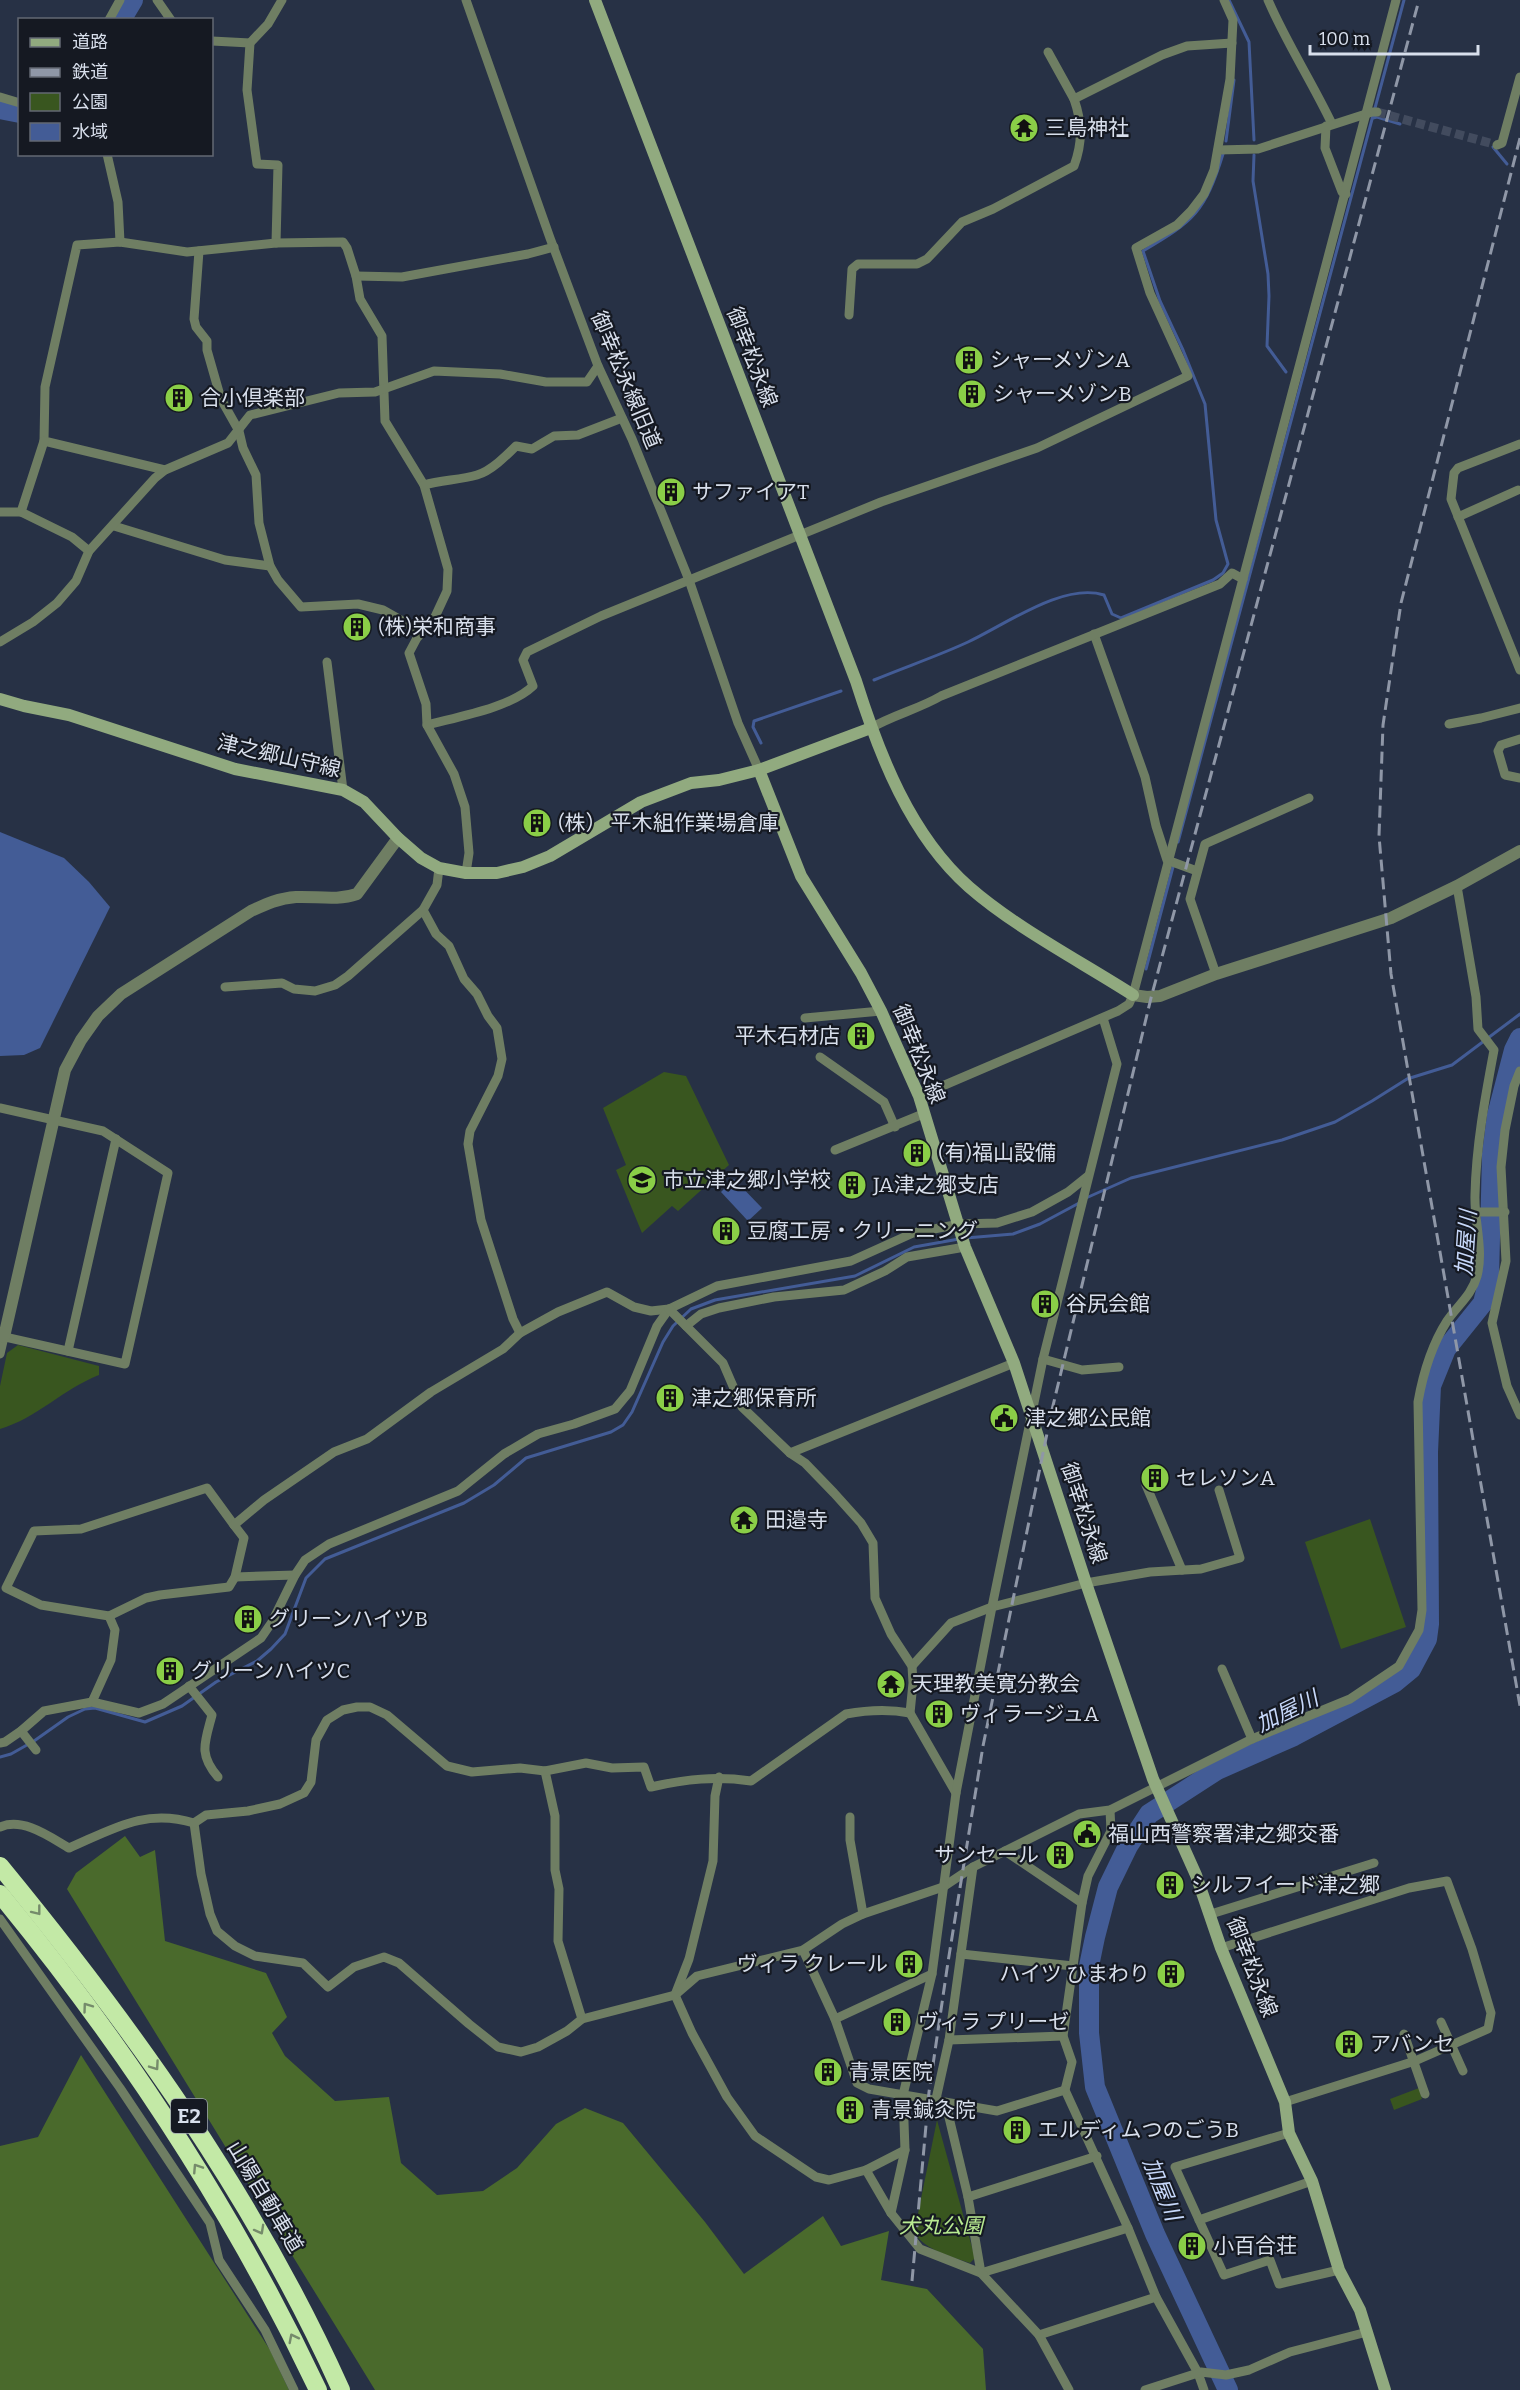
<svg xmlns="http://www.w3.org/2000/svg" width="1520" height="2390" viewBox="0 0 1520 2390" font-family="Bitter,'Noto Sans JP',serif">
<rect width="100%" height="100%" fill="#273145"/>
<!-- green -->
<g fill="#39561f">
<polygon points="664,1072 686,1076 729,1165 678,1211 672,1206 642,1233 616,1170 626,1165 603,1108"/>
<path d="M 18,1345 L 99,1366 L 99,1375 C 63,1389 37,1418 0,1429 L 0,1386 L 7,1353 Z"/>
<polygon points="1370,1519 1406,1627 1341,1649 1305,1542"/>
<polygon points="1419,2088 1422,2099 1394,2110 1390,2099"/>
<path d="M 937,2120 L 975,2258 L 970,2263 C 950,2256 927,2251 914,2233 Z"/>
</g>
<!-- forest -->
<g fill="#4a6a2c">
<polygon points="125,1836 140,1857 155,1850 165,1941 266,1973 287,2017 272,2033 285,2056 335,2101 389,2097 401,2163 437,2195 483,2191 517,2168 556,2124 585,2108 623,2123 705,2222 744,2274 823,2216 841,2246 889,2231 881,2280 927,2289 983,2349 986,2390 375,2390 67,1889 76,1873"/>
<polygon points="81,2055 270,2350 289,2390 0,2390 0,2146 38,2137"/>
</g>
<!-- water -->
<g fill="#435c96">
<polygon points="0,832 64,858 89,882 110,907 40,1048 24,1055 0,1056"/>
<polygon points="734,1179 762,1208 748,1221 721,1192"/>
</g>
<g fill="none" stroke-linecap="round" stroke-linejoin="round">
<!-- stream -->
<g stroke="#435c96" stroke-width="3">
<polyline points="1229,0 1249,42 1254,140"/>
<polyline points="1373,118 1377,117 1400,124"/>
<polyline points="1226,141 1234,80"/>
<polyline points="1493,147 1507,164"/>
<polyline points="1254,155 1253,181 1268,274 1269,296 1267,346 1286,372"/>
<path d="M 874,680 C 905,667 938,656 968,642 C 1005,625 1063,582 1104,595 L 1112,614 L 1121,618 L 1213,580 L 1223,573 L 1228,564 L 1216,520 L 1205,404 L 1183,350 L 1160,301 L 1143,251 C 1194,221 1205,212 1223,154"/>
<polyline points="761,743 753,727 754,721 841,691"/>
<polyline points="1178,842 1404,0"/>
<polyline points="1146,969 1174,863"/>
<polyline points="1086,1198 1131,1178 1282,1140 1335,1122 1372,1101 1407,1079 1452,1065 1520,1014"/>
<polyline points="966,1238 1013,1234 1040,1224 1081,1202"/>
<polyline points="0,1757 11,1754 34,1741 68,1717 85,1709 95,1708 145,1722 182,1706 216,1682 257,1661 271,1649 285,1634 306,1578 325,1559 464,1503 494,1485 526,1458 611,1432 623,1425 632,1412 663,1342 673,1326 691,1309 715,1300 855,1276 914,1247 959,1239"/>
</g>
<!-- river -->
<g stroke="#435c96" stroke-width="20">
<polyline points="121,20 133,0"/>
<polyline points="0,109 20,113"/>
<polyline points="1228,2390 1155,2234 1095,2087 1089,2033 1089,1966 1095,1937 1108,1887 1128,1846 1149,1814 1217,1770 1294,1736 1394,1683 1411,1669 1427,1639 1429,1624 1428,1452 1431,1386 1446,1349 1483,1303 1489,1279 1492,1154 1497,1115 1514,1050 1520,1038"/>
</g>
<!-- minor-tunnel -->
<polyline stroke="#424b5e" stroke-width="9" stroke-dasharray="9 4.5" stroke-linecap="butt" points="1377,112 1497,145"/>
<!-- minor -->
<g stroke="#6f7e63" stroke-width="9">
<polyline points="157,0 171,20"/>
<polyline points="466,0 550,238 598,366 632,439 689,580 738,723 759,770"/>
<path d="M 1268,0 C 1286,42 1312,82 1332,124"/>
<polyline points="109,20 120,0"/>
<polyline points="212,41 250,43"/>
<polyline points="1048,52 1074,99 1162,55 1187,46 1232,43"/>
<polyline points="0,97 20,103"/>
<polyline points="1326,126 1325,148 1342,192 1346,194"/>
<polyline points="1497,145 1502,143 1520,77"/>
<polyline points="1218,150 1258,149 1372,112 1377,112"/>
<polyline points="107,154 118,202 120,242"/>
<polyline points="276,243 278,165 257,164 247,90 250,43 268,24 282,0"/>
<polyline points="199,251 194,319 196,327 207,341 207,350 221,399 239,431 243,448 256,475 259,523 270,566 278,580 301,607 358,604 383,610 422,632"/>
<polyline points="356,276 402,277 528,254 554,247"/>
<path d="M 849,315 L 852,269 L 858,264 L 917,264 L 927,259 L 962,222 L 993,209 L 1074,166 C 1083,142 1082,122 1074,99"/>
<polyline points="1520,444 1458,468 1454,473 1451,499 1520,670"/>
<polyline points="165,470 44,441 45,387 77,245 120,242 187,252 276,243 343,242 347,248 356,276 360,299 382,336 385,421 424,485 448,569 447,591 434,619 417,638 409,653 426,704 427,725 454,774 465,807 469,853 466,873"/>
<path d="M 424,485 C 441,480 460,480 477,475 C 491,471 506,456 516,446 L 532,449 L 554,436 L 578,435 L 622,418"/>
<polyline points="0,512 21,512 44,441"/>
<polyline points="21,512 72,537 89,551"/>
<polyline points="1458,517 1518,490"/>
<polyline points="114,526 225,560 270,566"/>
<polyline points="1094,634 1145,777 1156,826 1167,860 1197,871"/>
<polyline points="0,642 33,622 57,603 76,581 89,551 155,478 165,470 228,443 250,415 339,393 375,392 434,371 500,374 546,382 587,382 598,366"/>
<polyline points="327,662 343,790"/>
<polyline points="1449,724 1481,718 1520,708"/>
<path d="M 427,725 C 457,717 510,708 533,686 L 523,660 L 527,652 L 601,616 L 881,502 L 1037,448 L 1188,376 L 1150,293 L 1136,248 L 1177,225 L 1191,211 L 1204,194 L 1214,170 L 1230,79 L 1233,20 L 1224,0"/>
<path d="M 871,728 C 893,715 919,709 941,696 L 1220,584 L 1232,573 L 1243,579"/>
<polyline points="1520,739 1501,745 1498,751 1505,775 1520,778"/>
<polyline points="439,868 437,885 423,910 436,934 449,946 464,979 477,994 488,1016 497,1028 502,1059 498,1076 470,1131 468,1144 481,1220 513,1319 520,1333"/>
<polyline points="1216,974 1190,899 1205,844 1309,798"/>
<polyline points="225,987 282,983 294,989 315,991 335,985 348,976 423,910"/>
<polyline points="805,1018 881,1011"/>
<polyline points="820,1057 884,1102 895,1127"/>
<polyline points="1520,1071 1514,1086 1505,1130 1501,1167 1506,1261 1492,1323 1507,1386 1520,1415"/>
<polyline points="919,1096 1118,1011 1129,1004 1133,995 1396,0"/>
<polyline points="0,1108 103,1131 168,1173 125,1364 0,1336"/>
<polyline points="835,1150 923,1114"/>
<polyline points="1476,1212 1505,1212"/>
<polyline points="686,1326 701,1314 719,1308 774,1297 844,1290 885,1271 907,1257 965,1247"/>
<polyline points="68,1351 116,1139"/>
<polyline points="0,1354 4,1337"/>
<polyline points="1043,1359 1082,1370 1119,1367"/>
<polyline points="790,1453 1014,1363"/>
<polyline points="1146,1485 1182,1570"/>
<polyline points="235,1577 295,1575"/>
<polyline points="109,1616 41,1605 6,1588 34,1531 81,1529 207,1488 234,1525"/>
<polyline points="912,1666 951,1623 992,1607 1086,1583 1150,1572 1201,1569 1240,1558 1219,1490"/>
<polyline points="1222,1669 1252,1739"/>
<path d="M 189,1686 L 212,1715 C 205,1742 198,1754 218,1777"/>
<polyline points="92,1702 111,1660 115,1630 109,1616 146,1598 160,1595 229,1587 235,1577 244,1538 234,1525 264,1500 334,1452 367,1439 431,1392 503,1349 520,1333 558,1312 607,1292 634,1307 651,1311 669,1309 717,1286 851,1261 913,1233 960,1224 997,1223 1032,1212 1068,1192 1088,1176"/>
<polyline points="910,1713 956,1793"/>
<polyline points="21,1731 36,1750"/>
<polyline points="0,1743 5,1742 21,1731 44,1711 92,1702 139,1713 163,1704 261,1638 272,1622 295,1575 305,1560 329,1544 458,1491 504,1454 538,1434 574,1424 615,1409 630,1391 657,1326 669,1309"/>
<polyline points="545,1771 555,1816 555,1870 559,1889 558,1941 582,2019"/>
<polyline points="719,1777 715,1796 713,1861 689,1959 675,1995 692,2033 727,2097 755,2136 816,2177 829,2180 866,2170 905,2150"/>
<polyline points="1110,1810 1111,1831 1088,1876 1082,1903 1063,2036 1072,2062 1065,2090 1128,2228 1156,2297 1198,2373 1204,2390"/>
<polyline points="850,1817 850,1840 863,1914"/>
<path d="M 194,1823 L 201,1874 L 210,1914 L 217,1931 L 235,1946 L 255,1956 L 303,1963 L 328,1987 L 354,1967 L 384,1957 L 399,1963 L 469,2024 L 498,2047 L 521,2052 L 538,2047 L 567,2031 L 582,2019 L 675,1995 L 697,1976 L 803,1950 L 842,1924 L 863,1914 L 943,1887 L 973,1867 L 1079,1814 L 1110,1810 L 1252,1739 L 1350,1699 L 1399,1666 L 1419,1630 L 1422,1610 L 1418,1402 C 1423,1374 1431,1346 1447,1321 C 1457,1306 1472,1295 1477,1276 C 1484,1250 1474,1222 1475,1195 C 1476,1146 1485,1098 1494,1050 L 1478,1029 L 1476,997 L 1457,886"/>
<path d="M 0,1827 C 23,1817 50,1837 69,1848 C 113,1829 145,1808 194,1823 L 206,1815 L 248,1811 L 280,1804 L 304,1793 L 311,1782 L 316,1740 L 327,1720 L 343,1710 L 357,1707 L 370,1707 L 387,1715 L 447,1766 L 472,1772 L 520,1768 L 545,1771 L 586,1763 L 612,1768 L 644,1767 L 651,1787 C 686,1779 716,1776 751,1781 L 846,1714 C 868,1710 888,1709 910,1713 L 913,1683 L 912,1666 L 891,1634 L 875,1598 L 873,1543 L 861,1523 L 834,1493 L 805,1463 L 790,1453 L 742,1407 L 723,1363 L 669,1309"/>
<polyline points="1005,1851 1082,1903"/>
<polyline points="973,1867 949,2040 936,2099 947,2109 968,2197 981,2273 1128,2228"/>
<polyline points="1211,1914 1374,1863"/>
<polyline points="0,1919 120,2088 210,2223 219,2260 265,2330 294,2390"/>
<polyline points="1221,1948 1409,1888 1447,1881 1472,1949 1491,2013 1488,2029 1415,2061 1285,2102"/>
<polyline points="803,1950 835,2019 857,2083 869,2089 997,2111 1065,2090"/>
<polyline points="961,1954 1073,1966"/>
<polyline points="835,2019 932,1974"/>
<polyline points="1441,2022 1463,2071"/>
<polyline points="1404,2034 1425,2094"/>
<polyline points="949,2040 1063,2036"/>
<polyline points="1289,2133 1175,2167 1224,2275 1270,2260 1279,2284 1339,2270"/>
<polyline points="866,2170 891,2213 920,2249 981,2273 1039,2335 1069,2390"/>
<polyline points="968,2197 1097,2156"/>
<polyline points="891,2213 905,2150 903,2095 932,1974 956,1793 992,1607 1043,1359 1117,1064 1103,1018"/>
<polyline points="1199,2220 1312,2181"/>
<polyline points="1039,2335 1156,2297"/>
<polyline points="1145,2390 1201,2372 1226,2375 1249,2370 1290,2352 1367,2332"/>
</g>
<!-- tertiary -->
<g stroke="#6f7e63" stroke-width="12">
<polyline points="1133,995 1147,997 1160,996 1216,974 1391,918 1457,886 1520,851"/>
<path d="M 4,1337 L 65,1070 L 81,1040 L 98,1016 L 121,994 L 251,911 C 266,904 279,898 296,897 C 316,896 337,901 357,894 L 398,838"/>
</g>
<!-- secondary -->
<g stroke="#91aa7f" stroke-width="12">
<path d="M 595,0 L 856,681 C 879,754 910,835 969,887 C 1016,928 1080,961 1133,995"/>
<polyline points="0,699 24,706 69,715 235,769 343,790 364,802 398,838 421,858 439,868 466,873 497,873 523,867 550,856 641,802 691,783 719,780 759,770 871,728"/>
<polyline points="759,770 801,876 861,973 881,1011 919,1096 965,1247 1014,1363 1086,1583 1153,1779 1196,1875 1221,1948 1285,2102 1289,2133 1312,2181 1339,2270 1360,2310 1385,2390"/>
</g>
<!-- motorway -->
<g stroke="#c3e9a6" stroke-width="18">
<path d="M 0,1866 C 133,2028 255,2198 341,2390"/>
<path d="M 0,1894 C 125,2046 234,2212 318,2390"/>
</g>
<!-- rail -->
<g stroke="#8f97a7" stroke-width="3" stroke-dasharray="12 6" stroke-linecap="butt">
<polyline points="1520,138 1401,603 1383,725 1379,836 1391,974 1520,1706"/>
<polyline points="912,2281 929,2092 948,1962 983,1746 1051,1414 1151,998 1419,0"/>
</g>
</g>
<!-- one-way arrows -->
<defs><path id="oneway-chevron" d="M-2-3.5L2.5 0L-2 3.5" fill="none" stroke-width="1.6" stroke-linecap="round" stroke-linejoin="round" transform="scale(1.5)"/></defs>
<g stroke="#758b6b">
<use href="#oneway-chevron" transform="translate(37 1911) rotate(52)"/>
<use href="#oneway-chevron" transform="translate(87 2007) rotate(-126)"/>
<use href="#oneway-chevron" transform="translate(155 2066) rotate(55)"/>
<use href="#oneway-chevron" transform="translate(197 2168) rotate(-123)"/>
<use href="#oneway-chevron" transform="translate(260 2230) rotate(61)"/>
<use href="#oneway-chevron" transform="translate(293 2338) rotate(-117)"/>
</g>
<!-- icons -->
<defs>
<g id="temple-disc" transform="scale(1.5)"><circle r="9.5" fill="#8ace47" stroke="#151922"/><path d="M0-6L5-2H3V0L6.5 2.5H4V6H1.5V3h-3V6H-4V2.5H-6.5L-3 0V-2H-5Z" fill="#111"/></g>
<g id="building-disc" transform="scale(1.5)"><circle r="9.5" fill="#8ace47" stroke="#151922"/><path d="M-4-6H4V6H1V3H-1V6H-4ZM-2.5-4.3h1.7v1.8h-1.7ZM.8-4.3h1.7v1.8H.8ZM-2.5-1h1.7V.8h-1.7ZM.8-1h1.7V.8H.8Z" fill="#111"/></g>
<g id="school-disc" transform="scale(1.5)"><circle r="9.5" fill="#8ace47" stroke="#151922"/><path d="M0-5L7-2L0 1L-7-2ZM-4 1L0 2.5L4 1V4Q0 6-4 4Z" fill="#111"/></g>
<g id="civic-disc" transform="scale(1.5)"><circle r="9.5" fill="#8ace47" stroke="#151922"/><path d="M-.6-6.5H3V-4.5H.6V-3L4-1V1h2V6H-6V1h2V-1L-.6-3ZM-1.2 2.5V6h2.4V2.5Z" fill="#111"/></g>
</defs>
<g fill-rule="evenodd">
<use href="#temple-disc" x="1024" y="128"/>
<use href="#building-disc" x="969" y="360"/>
<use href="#building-disc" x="972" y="394"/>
<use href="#building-disc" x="179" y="398"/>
<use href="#building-disc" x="671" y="492"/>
<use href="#building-disc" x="357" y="627"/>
<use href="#building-disc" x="537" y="823"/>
<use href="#building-disc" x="861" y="1036"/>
<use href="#building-disc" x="917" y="1153"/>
<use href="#school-disc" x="642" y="1180"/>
<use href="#building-disc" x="852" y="1185"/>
<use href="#building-disc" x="726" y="1231"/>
<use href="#building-disc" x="1045" y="1304"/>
<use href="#building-disc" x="670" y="1398"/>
<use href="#civic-disc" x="1004" y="1418"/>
<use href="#building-disc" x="1155" y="1478"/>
<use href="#temple-disc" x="744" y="1520"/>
<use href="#building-disc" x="248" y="1619"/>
<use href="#building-disc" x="170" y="1671"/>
<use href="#temple-disc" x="891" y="1684"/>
<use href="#building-disc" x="939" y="1714"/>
<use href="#civic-disc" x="1087" y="1834"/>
<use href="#building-disc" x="1060" y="1855"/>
<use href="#building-disc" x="1170" y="1885"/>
<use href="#building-disc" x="909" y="1964"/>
<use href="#building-disc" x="1171" y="1974"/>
<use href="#building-disc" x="897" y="2022"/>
<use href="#building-disc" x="1349" y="2044"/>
<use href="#building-disc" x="828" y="2072"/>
<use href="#building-disc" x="850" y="2110"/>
<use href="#building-disc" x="1017" y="2130"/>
<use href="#building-disc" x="1192" y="2246"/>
</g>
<g text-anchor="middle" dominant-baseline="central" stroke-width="4.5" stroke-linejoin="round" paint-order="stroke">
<!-- shield labels -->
<rect fill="#151922" stroke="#9ea4af" stroke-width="1.5" x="171" y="2099" width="36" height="34" rx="4.5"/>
<g font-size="20" font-weight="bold" fill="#d8dfec">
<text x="189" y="2116">E2</text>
</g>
<!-- poi labels -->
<g font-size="21" fill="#d8dfec" stroke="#151922" text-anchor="start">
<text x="1045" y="128">三島神社</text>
<text x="990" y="360">シャーメゾンA</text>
<text x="993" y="394">シャーメゾンB</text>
<text x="200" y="398">合小倶楽部</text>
<text x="692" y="492">サファイアT</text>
<text x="378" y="627">(株)栄和商事</text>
<text x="558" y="823">(株） 平木組作業場倉庫</text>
<text x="840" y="1036" text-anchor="end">平木石材店</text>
<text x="938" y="1153">(有)福山設備</text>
<text x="663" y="1180">市立津之郷小学校</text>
<text x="873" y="1185">JA津之郷支店</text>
<text x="747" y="1231">豆腐工房・クリーニング</text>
<text x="1066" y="1304">谷尻会館</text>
<text x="691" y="1398">津之郷保育所</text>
<text x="1025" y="1418">津之郷公民館</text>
<text x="1176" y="1478">セレソンA</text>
<text x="765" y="1520">田邉寺</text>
<text x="269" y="1619">グリーンハイツB</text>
<text x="191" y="1671">グリーンハイツC</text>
<text x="912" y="1684">天理教美寛分教会</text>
<text x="960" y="1714">ヴィラージュA</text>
<text x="1108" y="1834">福山西警察署津之郷交番</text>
<text x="1039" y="1855" text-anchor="end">サンセール</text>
<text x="1191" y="1885">シルフイード津之郷</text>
<text x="888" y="1964" text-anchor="end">ヴィラ クレール</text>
<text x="1150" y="1974" text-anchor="end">ハイツ ひまわり</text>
<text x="918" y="2022">ヴィラ プリーゼ</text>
<text x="1370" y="2044">アバンセ</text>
<text x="849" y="2072">青景医院</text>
<text x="871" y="2110">青景鍼灸院</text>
<text x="1038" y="2130">エルディムつのごうB</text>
<text x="1213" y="2246">小百合荘</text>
</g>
<!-- street labels -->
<g font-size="21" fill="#d8dfec" stroke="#151922">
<text transform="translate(752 357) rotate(69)">御幸松永線</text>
<text transform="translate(626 380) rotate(67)">御幸松永線旧道</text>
<text transform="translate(279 756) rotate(13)">津之郷山守線</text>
<text transform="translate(919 1054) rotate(68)">御幸松永線</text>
<text transform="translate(1084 1513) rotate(72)">御幸松永線</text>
<text transform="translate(1252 1967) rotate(69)">御幸松永線</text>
<text transform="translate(265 2197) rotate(59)">山陽自動車道</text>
</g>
<!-- park labels -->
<g font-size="21" font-style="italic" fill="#b8ea91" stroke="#151922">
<text x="941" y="2226">犬丸公園</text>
</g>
<!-- water labels -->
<g font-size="22" font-style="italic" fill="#c7d8fa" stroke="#151922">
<text transform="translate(1466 1243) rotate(-86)">加屋川</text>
<text transform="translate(1287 1711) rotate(-26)">加屋川</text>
<text transform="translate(1162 2189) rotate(68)">加屋川</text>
</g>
</g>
<!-- legend -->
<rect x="18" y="18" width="195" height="138" fill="#151922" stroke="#636873" stroke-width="1.5"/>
<rect x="30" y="38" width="30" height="9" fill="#91aa7f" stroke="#636873" stroke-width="1.5"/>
<text x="72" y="48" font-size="18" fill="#d8dfec">道路</text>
<rect x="30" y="68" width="30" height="9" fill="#8f97a7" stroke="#636873" stroke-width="1.5"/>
<text x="72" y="78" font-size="18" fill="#d8dfec">鉄道</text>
<rect x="30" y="93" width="30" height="18" fill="#39561f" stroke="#636873" stroke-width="1.5"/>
<text x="72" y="108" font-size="18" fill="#d8dfec">公園</text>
<rect x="30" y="123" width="30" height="18" fill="#435c96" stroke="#636873" stroke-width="1.5"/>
<text x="72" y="138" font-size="18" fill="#d8dfec">水域</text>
<!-- scale -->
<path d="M1310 45v9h168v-9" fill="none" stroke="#d8dfec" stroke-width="3"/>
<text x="1319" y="45" font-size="18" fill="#d8dfec" stroke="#151922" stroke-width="4.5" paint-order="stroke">100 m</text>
</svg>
